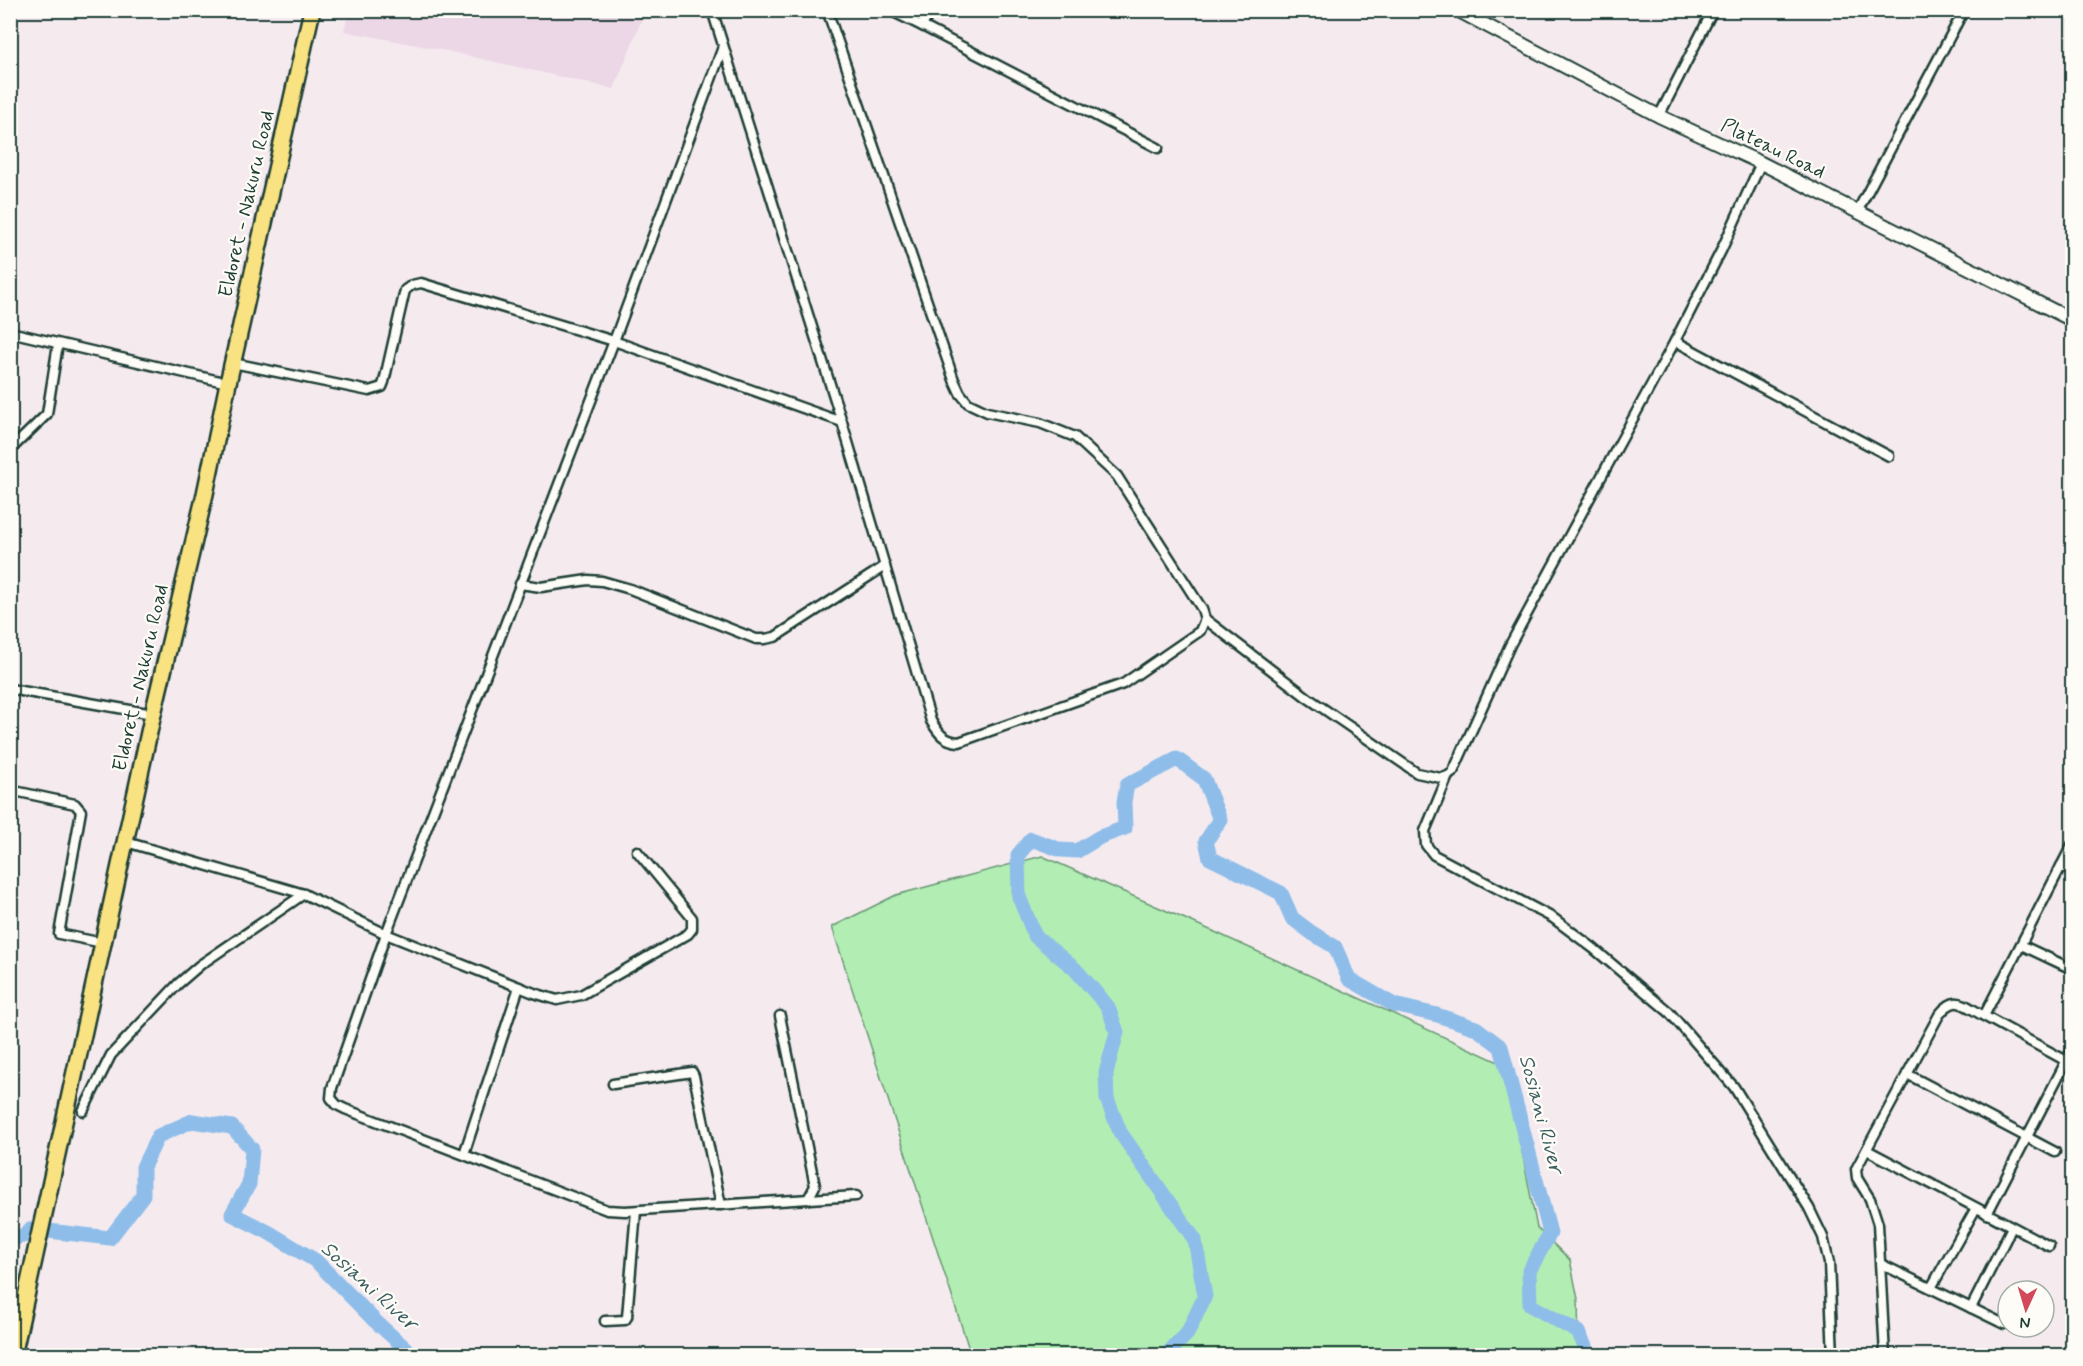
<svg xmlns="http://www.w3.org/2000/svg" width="2083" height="1366" viewBox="0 0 2083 1366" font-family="Mynerve,sans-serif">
<rect width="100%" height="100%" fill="#f5ebef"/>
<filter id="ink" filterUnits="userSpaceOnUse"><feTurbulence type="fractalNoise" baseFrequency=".0167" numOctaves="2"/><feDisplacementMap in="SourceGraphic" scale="12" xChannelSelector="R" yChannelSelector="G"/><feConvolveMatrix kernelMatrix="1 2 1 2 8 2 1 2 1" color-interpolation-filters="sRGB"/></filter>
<g filter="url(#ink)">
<!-- built -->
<polygon fill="#ebd7e5" points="349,11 349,10 645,11 614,89 447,51 344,31"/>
<!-- green -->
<polygon fill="#b2eeb3" stroke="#689674" stroke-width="1.5" points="1042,856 1217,933 1505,1065 1537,1228 1570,1260 1578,1299 1579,1351 1577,1355 971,1355 832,927 896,895"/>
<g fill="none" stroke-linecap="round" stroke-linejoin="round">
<!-- river -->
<g stroke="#8fbde9" stroke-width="15">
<polyline points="10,1239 23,1236 31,1229 110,1238 143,1195 143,1167 158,1136 192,1121 232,1127 252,1149 249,1184 232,1214 268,1232 316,1261 375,1321 414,1356"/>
<polyline points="1165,1356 1187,1334 1205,1296 1195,1240 1120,1132 1107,1099 1106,1073 1117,1032 1108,1007 1075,969 1035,936 1019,897 1018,855 1031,839 1061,850 1077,851 1100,837 1125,828 1124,802 1127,785 1177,759 1204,779 1220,820 1206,841 1210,858 1281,893 1292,918 1312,933 1335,947 1349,979 1394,1005 1437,1015 1476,1028 1501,1047 1550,1233 1529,1271 1530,1305 1578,1332 1590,1356"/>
</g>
<!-- street casing -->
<g stroke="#1f3d34" stroke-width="13">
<g id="street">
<path d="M 712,10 L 842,422 L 931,721 C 939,734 944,741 959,742 L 1123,684 L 1200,631 L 1205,619"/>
<polyline points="827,10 954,380 960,393 968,403 987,412 1040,423 1075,437 1117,476 1202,609 1205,619 1308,698 1417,773 1441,778 1448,776 1453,772 1510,645 1675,341"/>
<polyline points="889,10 922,26 931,10"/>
<polyline points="922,26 1158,148"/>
<polyline points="723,47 614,341 386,934 332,1088 331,1098 337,1105 345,1109 607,1210 625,1211 856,1196"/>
<polyline points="1659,116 1713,10"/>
<polyline points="1761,163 1721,251 1675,341 1889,456"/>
<polyline points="1857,212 1964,10"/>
<polyline points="10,332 228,383"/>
<polyline points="233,363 369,391 382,387 384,382 405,290 412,285 421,283 614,341 842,422"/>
<polyline points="10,450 47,414 58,344"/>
<polyline points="520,584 541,587 588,580 602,581 630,589 756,639 765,639 775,637 885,566"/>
<polyline points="10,689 153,714"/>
<polyline points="1448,776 1425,831 1426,845 1434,855 1553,918 1593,948 1669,1012 1734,1087 1809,1208 1823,1237 1829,1263 1833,1356"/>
<polyline points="10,790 75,804 81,811 59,934 103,943"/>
<polyline points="126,842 304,894 386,934 534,993 557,1000 581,995 688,934 692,929 692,918 637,851"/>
<polyline points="2061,866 2072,872"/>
<polyline points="2021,945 2072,969"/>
<polyline points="780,1016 815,1186 808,1199"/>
<polyline points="1984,1016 2072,1064"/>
<polyline points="1907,1074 2055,1152"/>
<polyline points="613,1084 692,1072 694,1076 721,1205"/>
<polyline points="83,1111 111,1055 178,984 200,965 304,894"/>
<polyline points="1867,1150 2049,1246"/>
<polyline points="464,1154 519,987"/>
<polyline points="1987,1214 2072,1050"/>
<polyline points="1881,1264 2004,1324"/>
<polyline points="1931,1288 1976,1208"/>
<polyline points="1971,1308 2012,1227"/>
<polyline points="605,1321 625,1320 627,1317 636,1211"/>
<path d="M 1885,1356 L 1878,1224 L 1870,1199 L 1857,1178 L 1856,1169 L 1939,1015 C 1956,993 1963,1005 1984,1016 L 2072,845"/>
</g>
</g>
<!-- secondary casing -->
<g stroke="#1f3d34" stroke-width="16">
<polyline id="secondary" points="1457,10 1659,116 1761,163 2072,320"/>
</g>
<!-- highway casing -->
<g stroke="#1f3d34" stroke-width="20">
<polyline id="highway" points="13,1356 153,714 205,494 228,383 312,10"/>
</g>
<!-- street -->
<use href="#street" stroke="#fdfcf7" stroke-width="8"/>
<!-- secondary -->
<use href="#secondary" stroke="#fdfcf7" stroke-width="12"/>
<!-- highway -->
<use href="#highway" stroke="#f8e281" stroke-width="15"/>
</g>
</g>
<g text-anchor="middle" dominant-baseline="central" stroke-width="4.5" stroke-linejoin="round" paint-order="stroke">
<!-- street labels -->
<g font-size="20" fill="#1f3d34" stroke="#fdfcf7">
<text transform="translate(1773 149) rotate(26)">Plateau Road</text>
<text transform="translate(247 204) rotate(-77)">Eldoret - Nakuru Road</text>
<text transform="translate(141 678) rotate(-77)">Eldoret - Nakuru Road</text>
</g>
<!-- water labels -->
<g font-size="21" font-style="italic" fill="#3b5d61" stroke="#fdfcf7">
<text transform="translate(1541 1114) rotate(75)">Sosiani River</text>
<text transform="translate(369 1286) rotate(42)">Sosiani River</text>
</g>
</g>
<!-- margin -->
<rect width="2083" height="1366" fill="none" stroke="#fdfcf7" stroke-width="36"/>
<rect x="18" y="18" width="2047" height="1330" fill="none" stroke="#1f3d34" stroke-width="2" filter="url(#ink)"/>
<!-- north arrow -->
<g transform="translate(2026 1309) rotate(184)"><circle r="28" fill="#fdfcf7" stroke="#a4b0a9" stroke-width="1.5"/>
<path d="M0-4.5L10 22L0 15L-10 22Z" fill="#d1495b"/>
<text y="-9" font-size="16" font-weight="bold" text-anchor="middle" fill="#1f3d34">N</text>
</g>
</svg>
